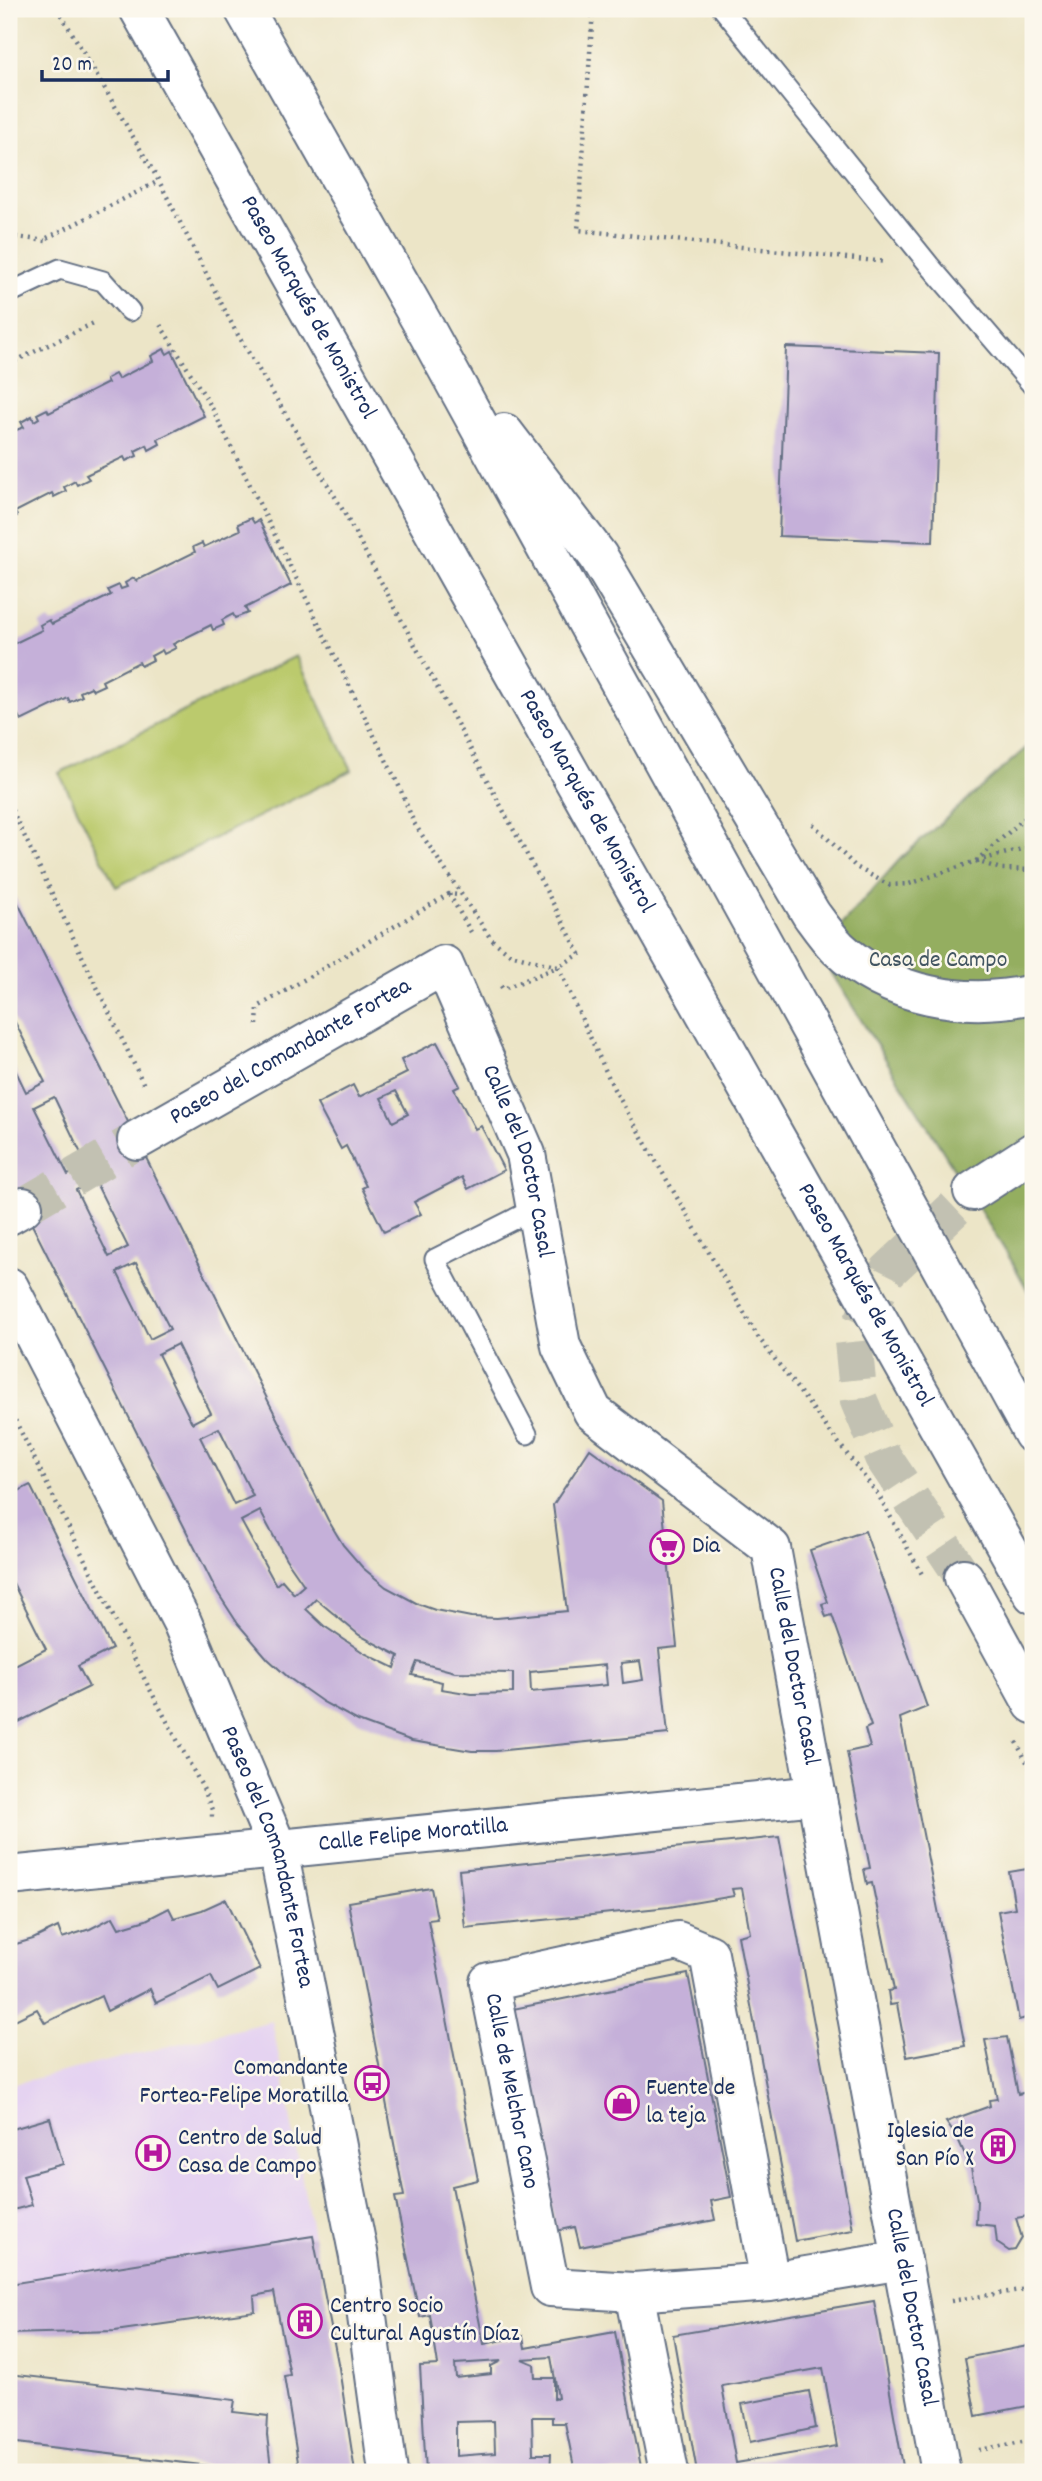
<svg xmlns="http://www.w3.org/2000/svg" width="1042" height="2481" viewBox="0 0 1042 2481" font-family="Dekko,sans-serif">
<rect width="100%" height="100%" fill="#fbf7ec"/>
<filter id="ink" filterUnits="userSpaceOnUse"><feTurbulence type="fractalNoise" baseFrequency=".0143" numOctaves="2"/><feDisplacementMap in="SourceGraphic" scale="14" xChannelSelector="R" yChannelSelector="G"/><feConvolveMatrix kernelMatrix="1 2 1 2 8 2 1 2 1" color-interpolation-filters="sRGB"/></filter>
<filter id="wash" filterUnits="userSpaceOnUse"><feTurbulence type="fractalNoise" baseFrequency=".00686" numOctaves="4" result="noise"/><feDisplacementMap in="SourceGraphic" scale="28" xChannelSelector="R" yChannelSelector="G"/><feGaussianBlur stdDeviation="1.57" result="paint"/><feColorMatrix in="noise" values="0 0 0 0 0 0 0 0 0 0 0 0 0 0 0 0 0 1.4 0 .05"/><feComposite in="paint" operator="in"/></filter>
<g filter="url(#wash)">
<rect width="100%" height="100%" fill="#ece5c7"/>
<!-- built -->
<polygon fill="#e5d3f1" points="272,2021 313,2236 9,2284 9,2085"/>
<!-- green -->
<polygon fill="#bbca6d" stroke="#6b7c66" stroke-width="2" points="296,656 352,770 116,887 59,773"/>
<!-- forest -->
<polygon fill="#94ae60" stroke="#586e5f" stroke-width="2" points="1033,742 1033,1300 1011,1260 818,951 901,858"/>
<g id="blocks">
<!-- building -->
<g fill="#c5b0d9" fill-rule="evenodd">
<polygon points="786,347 939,353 933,542 779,536"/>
<polygon points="164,349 167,354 172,351 204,416 158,439 160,444 149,450 147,445 135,451 137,456 126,461 124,457 86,475 89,479 77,485 75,481 64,487 66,491 54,497 52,493 15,512 17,516 9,521 9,433 24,427 21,422 32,416 34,421 39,418 37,414 47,409 49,413 108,383 106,379 115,374 118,379 153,361 151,356"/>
<polygon points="251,518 254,523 259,520 291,585 245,608 248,613 235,618 233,614 222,620 224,625 213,630 211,625 173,644 176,648 164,654 162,650 151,656 153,660 141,666 139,662 102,681 104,685 93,690 91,687 80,692 82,696 70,702 68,698 21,721 9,697 9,646 42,630 40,625 49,620 52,624 111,595 108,590 119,585 121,589 127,587 125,583 134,578 136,581 195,552 193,547 202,543 204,547 240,530 238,524"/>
<path d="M 9,885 L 328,1520 L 343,1545 L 363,1568 L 386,1587 L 418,1604 L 435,1610 L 471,1617 L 497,1618 L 567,1611 L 553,1505 L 590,1449 L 662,1501 L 677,1647 L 659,1649 L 668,1734 L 496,1751 L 472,1751 L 412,1741 L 358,1721 L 323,1702 L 289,1678 L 268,1659 L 238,1624 L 216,1590 L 9,1179 L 9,1057 L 26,1092 L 45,1082 L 11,1014 L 9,1015 ZM 54,1097 L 87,1166 L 68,1175 L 34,1107 ZM 95,1181 L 128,1247 L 109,1257 L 76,1190 ZM 136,1263 L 170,1329 L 150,1339 L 117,1272 ZM 177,1344 L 211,1413 L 192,1423 L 158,1354 ZM 219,1428 L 253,1496 L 234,1505 L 200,1437 ZM 260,1511 L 286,1559 L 304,1585 L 294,1594 L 282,1580 L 276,1585 L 241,1521 ZM 316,1599 L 359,1635 L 399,1656 L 395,1668 L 364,1653 L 324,1626 L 306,1609 ZM 640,1661 L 643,1680 L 623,1683 L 621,1663 ZM 417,1662 L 455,1672 L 513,1673 L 513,1693 L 472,1694 L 441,1689 L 442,1682 L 412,1675 ZM 605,1665 L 607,1685 L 531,1692 L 530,1672 Z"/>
<path d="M 437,1042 L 460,1086 L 454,1089 L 475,1129 L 481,1126 L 504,1170 L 468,1189 L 462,1177 L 414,1202 L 421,1214 L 384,1232 L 362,1188 L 366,1186 L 346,1146 L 341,1149 L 317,1104 L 353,1085 L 359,1097 L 407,1073 L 401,1060 ZM 396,1091 L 408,1114 L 393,1122 L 381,1098 Z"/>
<polygon points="30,1485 112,1649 78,1666 89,1687 9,1727 9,1668 46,1649 9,1575 9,1496"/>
<polygon points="865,1531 927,1707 900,1718 965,2046 907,2057 897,2004 890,2005 888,1991 894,1990 872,1883 867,1884 864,1869 870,1868 847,1752 870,1747 865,1729 871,1726 832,1615 826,1617 822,1604 828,1602 810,1550"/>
<polygon points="779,1837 853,2230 795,2241 738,1936 750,1933 742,1888 732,1889 734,1896 669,1907 465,1928 459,1870"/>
<polygon points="1033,1868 1033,2016 1019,2020 998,1911 1015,1908 1009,1872"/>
<path d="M 431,1888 L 437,1919 L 428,1920 L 478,2180 L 452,2186 L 484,2344 L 523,2336 L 525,2348 L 615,2332 L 642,2472 L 575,2472 L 565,2423 L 552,2423 L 552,2417 L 532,2417 L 533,2454 L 551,2454 L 550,2472 L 426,2472 L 420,2366 L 438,2365 L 430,2315 L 420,2317 L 395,2197 L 404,2196 L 348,1902 ZM 551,2357 L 554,2374 L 555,2379 L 558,2398 L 554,2399 L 554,2378 L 535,2378 L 534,2364 L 522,2359 ZM 501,2361 L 491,2366 L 491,2374 L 456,2378 L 455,2364 ZM 494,2421 L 495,2453 L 456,2456 L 456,2422 Z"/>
<polygon points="226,1899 260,1969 218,1990 211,1976 156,2003 150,1989 107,2011 101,1996 45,2023 37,2009 9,2023 9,1946 33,1939 58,1927 62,1938 90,1929 113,1917 119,1928 146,1920 169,1908 174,1918 202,1910"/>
<polygon points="688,1974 731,2197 711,2201 715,2220 580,2247 575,2227 556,2231 513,2009"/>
<polygon points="1007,2037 1018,2094 1033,2091 1033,2215 1016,2218 1022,2238 1015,2250 1009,2251 997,2243 995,2226 976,2224 977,2199 971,2168 958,2139 946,2122 990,2106 989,2100 997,2099 985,2040"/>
<polygon points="50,2118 63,2164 23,2175 32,2205 9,2211 9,2130"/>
<polygon points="313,2236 339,2368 355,2472 324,2472 323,2468 303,2468 304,2472 260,2472 9,2442 9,2374 235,2400 233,2412 268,2416 267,2435 271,2468 299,2468 284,2376 290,2375 274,2292 254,2296 255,2311 115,2331 9,2334 9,2284"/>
<path d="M 874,2301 L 904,2472 L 697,2472 L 673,2335 ZM 823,2368 L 837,2446 L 736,2463 L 722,2386 Z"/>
<polygon points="1033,2345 1033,2405 976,2416 965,2358"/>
<polygon points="809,2391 816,2428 750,2442 742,2404"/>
</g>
</g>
</g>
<g filter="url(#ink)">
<use href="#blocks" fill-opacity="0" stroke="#646f83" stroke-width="2"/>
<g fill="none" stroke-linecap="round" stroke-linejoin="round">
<!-- minor-tunnel -->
<polyline stroke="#c2c1b2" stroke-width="38" stroke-dasharray="38 19" stroke-linecap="butt" points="23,1207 137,1140"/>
<!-- motorway-tunnel -->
<polyline stroke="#c2c1b2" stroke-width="38" stroke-dasharray="38 19" stroke-linecap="butt" points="964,1578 883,1457 859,1401 853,1341 888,1271 973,1191"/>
<!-- service casing -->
<g stroke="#646f83" stroke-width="23">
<g id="service">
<polyline points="723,9 930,266 1033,386"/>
<polyline points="9,293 60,269 103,281 130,311"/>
<polyline points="527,1434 435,1259 536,1208"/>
</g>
</g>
<!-- minor casing -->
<g stroke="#646f83" stroke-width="42">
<g id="minor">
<path id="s1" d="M 137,1140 L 444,965 L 526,1154 L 561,1346 L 593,1412 L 771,1548 L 941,2472"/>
<polyline points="9,1215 23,1207"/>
<path id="s2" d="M 9,1287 L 182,1622 L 278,1850 L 359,2257 L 388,2472"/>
<path id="s3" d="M 9,1876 L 817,1795"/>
<path id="s4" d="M 770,2282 L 709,1954 L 678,1941 L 489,1982 L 550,2287 L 634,2292 L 770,2282 L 902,2260"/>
<polyline points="634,2292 669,2472"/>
</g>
</g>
<!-- motorway casing -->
<g stroke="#646f83" stroke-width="42">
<g id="motorway">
<path id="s5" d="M 139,9 L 1033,1594"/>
<polyline points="244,9 425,328 1033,1434"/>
<path d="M 504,433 L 598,556 L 811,914 C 819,925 828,938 838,948 C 890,997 965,1009 1033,994"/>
<polyline points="973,1191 1033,1152"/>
<polyline points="964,1578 1033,1704"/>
</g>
</g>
<!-- path -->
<g stroke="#646f83" stroke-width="4.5" stroke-dasharray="2 5" stroke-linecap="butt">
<polyline points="58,9 159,181 235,330 340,505 580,954 558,967 510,954 491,939 414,823 399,786 211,406 159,323"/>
<polyline points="593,9 578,230 886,262"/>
<polyline points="9,236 46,241"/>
<polyline points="47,238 159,181"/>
<polyline points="9,364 96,322"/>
<polyline points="9,804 145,1087"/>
<polyline points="813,824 856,867 889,885 909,884 976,861 1001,869 1033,870"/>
<polyline points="976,861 1033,811"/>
<polyline points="977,861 1033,846"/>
<polyline points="449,894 471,932"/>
<polyline points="501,986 503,989 558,967 614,1089 758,1337 879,1496 923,1576"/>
<polyline points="257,1025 258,1007 449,894 459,895"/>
<polyline points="9,1408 146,1682 205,1792 212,1810 212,1817"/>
<polyline points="1016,1742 1033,1773"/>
<polyline points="951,2301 1033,2288"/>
<polyline points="979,2450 1033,2440"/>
</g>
<!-- service -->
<use href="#service" stroke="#fff" stroke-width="19"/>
<!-- minor -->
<use href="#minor" stroke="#fff" stroke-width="38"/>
<!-- motorway -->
<use href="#motorway" stroke="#fff" stroke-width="38"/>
</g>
</g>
<!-- icons -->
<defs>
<g id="supermarket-ring" transform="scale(1.75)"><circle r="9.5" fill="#fbf7ec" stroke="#b5179e" stroke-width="1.5"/><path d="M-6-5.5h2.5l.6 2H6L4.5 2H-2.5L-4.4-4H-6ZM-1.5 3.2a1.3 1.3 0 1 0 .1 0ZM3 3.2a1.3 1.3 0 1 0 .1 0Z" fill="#b5179e"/></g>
<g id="bus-ring" transform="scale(1.75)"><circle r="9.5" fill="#fbf7ec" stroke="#b5179e" stroke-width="1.5"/><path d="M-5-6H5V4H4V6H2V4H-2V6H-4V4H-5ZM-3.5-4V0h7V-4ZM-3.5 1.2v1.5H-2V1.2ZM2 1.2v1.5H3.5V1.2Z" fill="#b5179e"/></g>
<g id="shop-ring" transform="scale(1.75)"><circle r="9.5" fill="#fbf7ec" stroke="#b5179e" stroke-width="1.5"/><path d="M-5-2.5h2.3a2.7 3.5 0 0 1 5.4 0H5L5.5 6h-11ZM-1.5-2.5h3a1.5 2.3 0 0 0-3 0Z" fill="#b5179e"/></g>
<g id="building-ring" transform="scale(1.75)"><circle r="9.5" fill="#fbf7ec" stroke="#b5179e" stroke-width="1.5"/><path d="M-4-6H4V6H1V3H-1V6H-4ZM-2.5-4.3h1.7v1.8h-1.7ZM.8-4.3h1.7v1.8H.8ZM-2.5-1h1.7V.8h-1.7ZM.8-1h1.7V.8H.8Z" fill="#b5179e"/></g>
<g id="hospital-ring" transform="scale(1.75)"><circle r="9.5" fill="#fbf7ec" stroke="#b5179e" stroke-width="1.5"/><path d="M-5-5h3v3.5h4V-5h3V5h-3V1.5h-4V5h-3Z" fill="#b5179e"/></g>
</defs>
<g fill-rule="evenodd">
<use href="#supermarket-ring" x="667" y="1547"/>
<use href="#bus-ring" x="372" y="2083"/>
<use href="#shop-ring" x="622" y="2103"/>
<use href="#building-ring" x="998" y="2146"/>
<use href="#hospital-ring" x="153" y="2153"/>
<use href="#building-ring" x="305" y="2321"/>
</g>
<g text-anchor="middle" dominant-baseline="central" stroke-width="5" stroke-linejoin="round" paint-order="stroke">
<!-- street labels -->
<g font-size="24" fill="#1b2f5e" stroke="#fbf7ec">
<text stroke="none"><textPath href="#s5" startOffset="343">Paseo Marqués de Monistrol</textPath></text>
<text stroke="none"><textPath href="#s5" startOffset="910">Paseo Marqués de Monistrol</textPath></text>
<text stroke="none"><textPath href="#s1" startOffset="177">Paseo del Comandante Fortea</textPath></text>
<text stroke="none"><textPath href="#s1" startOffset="564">Calle del Doctor Casal</textPath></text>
<text stroke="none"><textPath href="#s5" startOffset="1477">Paseo Marqués de Monistrol</textPath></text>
<text stroke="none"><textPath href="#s1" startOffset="1172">Calle del Doctor Casal</textPath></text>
<text stroke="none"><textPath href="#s3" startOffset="406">Calle Felipe Moratilla</textPath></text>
<text stroke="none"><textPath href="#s2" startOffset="628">Paseo del Comandante Fortea</textPath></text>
<text stroke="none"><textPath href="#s4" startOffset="672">Calle de Melchor Cano</textPath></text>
<text stroke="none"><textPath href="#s1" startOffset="1824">Calle del Doctor Casal</textPath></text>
</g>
<!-- park labels -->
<g font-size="24" fill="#435662" stroke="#fbf7ec">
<text x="938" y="961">Casa de Campo</text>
</g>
<!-- poi labels -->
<g font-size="24" fill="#1b2f5e" stroke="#fbf7ec" text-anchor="start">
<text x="692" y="1547">Dia</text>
<text x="348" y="2069" text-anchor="end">Comandante<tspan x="348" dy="28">Fortea-Felipe Moratilla</tspan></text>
<text x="646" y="2089">Fuente de<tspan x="646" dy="28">la teja</tspan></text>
<text x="974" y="2132" text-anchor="end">Iglesia de<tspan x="974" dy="28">San Pío X</tspan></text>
<text x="178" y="2139">Centro de Salud<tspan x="178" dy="28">Casa de Campo</tspan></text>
<text x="330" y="2307">Centro Socio<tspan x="330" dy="28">Cultural Agustín Díaz</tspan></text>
</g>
</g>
<!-- margin -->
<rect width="1042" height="2481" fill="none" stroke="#fbf7ec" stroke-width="35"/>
<!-- scale -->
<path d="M42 70v10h126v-10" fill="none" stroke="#1b2f5e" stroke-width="3.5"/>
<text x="52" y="70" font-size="21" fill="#1b2f5e" stroke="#fbf7ec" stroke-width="5" paint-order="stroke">20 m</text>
</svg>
